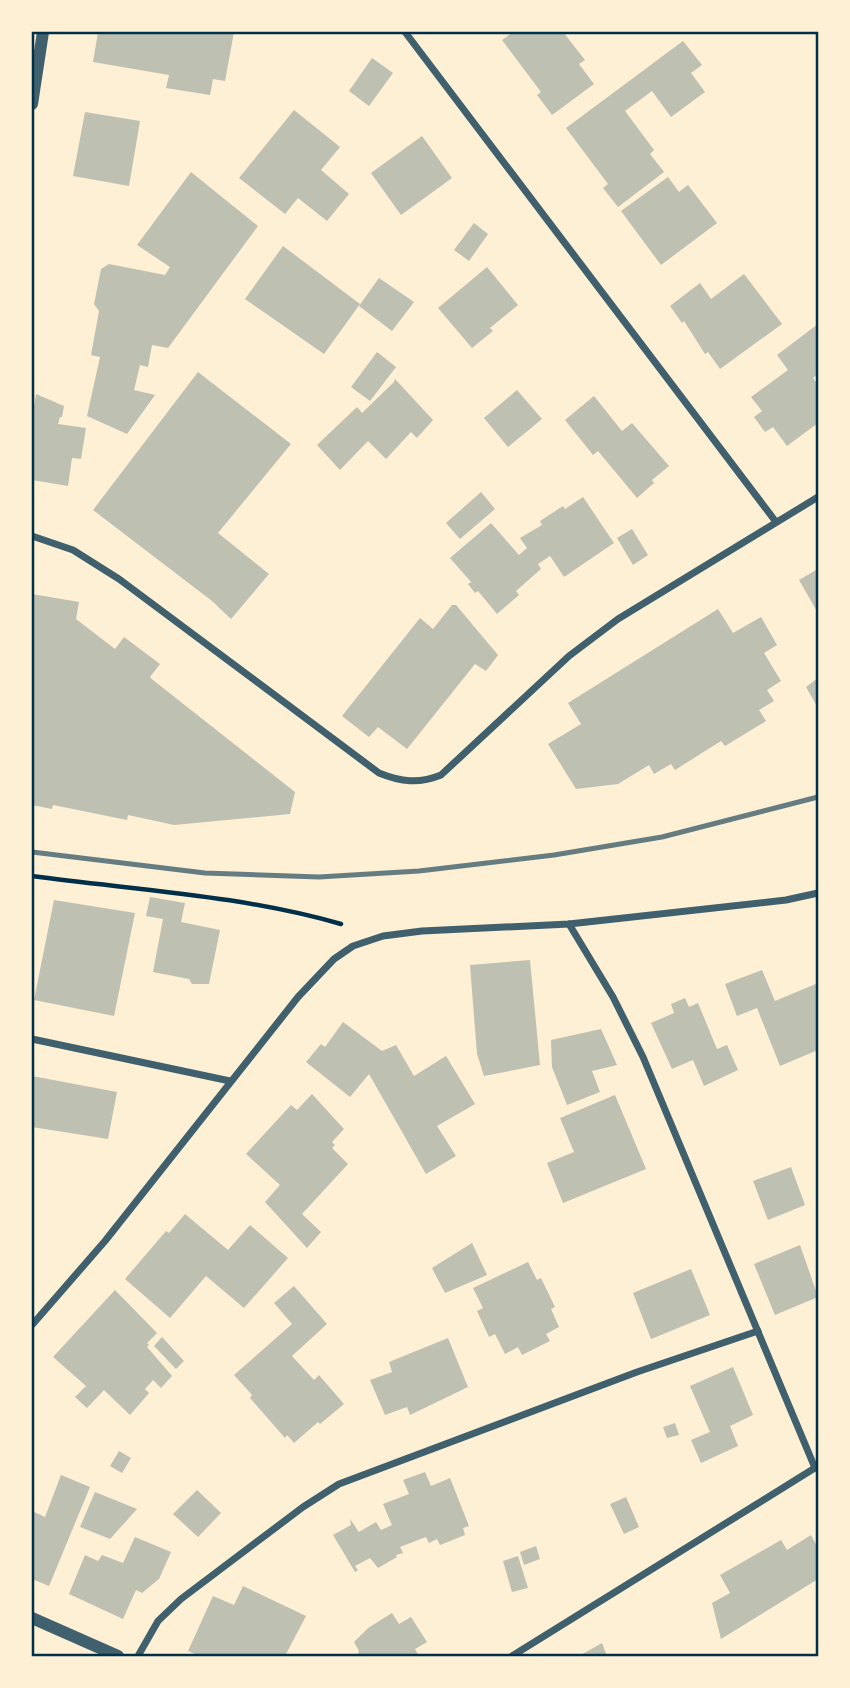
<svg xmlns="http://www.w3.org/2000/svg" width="850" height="1688" viewBox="0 0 850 1688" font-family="'IBM Plex Sans',sans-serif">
<rect width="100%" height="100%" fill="#fdf0d5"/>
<!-- building -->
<g fill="#bec0b2">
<polygon points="98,32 234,32 225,81 213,79 210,95 166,88 169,75 93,62"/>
<polygon points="513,32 563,32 585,60 579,64 594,84 552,115 537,95 541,92 502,40"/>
<polygon points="683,41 702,65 691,73 705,92 671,117 652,91 625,111 654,150 650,154 664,172 618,207 603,188 608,184 566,128"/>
<polygon points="372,58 393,73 369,106 349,91"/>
<polygon points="294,110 340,147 321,170 349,194 327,221 298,198 285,214 239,178"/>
<polygon points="85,112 140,121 129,186 73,176"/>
<polygon points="422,136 452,178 401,215 371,173"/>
<polygon points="191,172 258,226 168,348 152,345 148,367 140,365 134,390 155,395 127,434 87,416 100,357 91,355 99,311 94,304 101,269 109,264 165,275 170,267 137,245"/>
<polygon points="668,177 679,192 688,185 717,223 661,265 621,211"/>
<polygon points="474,223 488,234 469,261 454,250"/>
<polygon points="283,246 360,304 324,354 245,299"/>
<polygon points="487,267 518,305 490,328 493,331 472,348 438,308"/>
<polygon points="744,274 782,324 720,369 708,352 705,354 684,321 682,323 670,306 700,283 711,299"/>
<polygon points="379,278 414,302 392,331 359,306"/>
<polygon points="818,324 818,374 813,378 818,385 818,423 787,446 773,427 765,432 754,417 762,411 751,397 788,370 777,355"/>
<polygon points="377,352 396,367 370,401 351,387"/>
<polygon points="198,372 291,444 218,533 269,574 231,619 212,601 93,510"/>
<polygon points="395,379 433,420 417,438 411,432 386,459 368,441 340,470 317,445 357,407 362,413 394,382"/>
<polygon points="517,390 542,419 508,447 484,418"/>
<polygon points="36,394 64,406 62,417 60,417 58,424 86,428 81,459 72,458 68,486 32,480 32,419"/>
<polygon points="594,396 622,431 632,423 669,466 652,480 654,483 637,498 598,451 593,455 565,420"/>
<polygon points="481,492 495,509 460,539 446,523"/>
<polygon points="583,497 614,543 564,577 550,556 538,564 541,569 516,591 519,595 497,614 478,591 475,593 468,584 471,582 450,558 491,523 519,555 527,548 520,538 542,525 540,521 563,506 565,509"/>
<polygon points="632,529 648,555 633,565 617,538"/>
<polygon points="818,569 818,613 799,580"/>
<polygon points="32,594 79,602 76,619 115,649 124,637 160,664 150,677 153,680 295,792 290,814 174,825 128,815 127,820 53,805 52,809 32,805"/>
<polygon points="452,605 456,605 498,655 486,671 475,664 407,749 378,727 369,737 342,716 420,618 433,629"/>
<polygon points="718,609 733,633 761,617 777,645 764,653 781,681 767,690 774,701 759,710 766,721 725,746 721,741 675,770 671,764 654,774 649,765 618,784 576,789 548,744 581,724 568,703"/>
<polygon points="818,678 818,708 806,687"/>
<polygon points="150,897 185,903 181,922 220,930 209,984 192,984 189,979 153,972 163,919 146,916"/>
<polygon points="54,900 135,913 114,1016 34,1000"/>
<polygon points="530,960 540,1065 484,1076 477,1054 470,965"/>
<polygon points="762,970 775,1001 818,983 818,1050 780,1066 757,1008 737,1016 725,984"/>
<polygon points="685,998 689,1007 698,1003 717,1049 727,1045 738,1070 704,1086 693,1060 672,1069 651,1023 674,1013 671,1004"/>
<polygon points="343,1022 382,1051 396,1045 414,1076 446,1056 475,1104 437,1126 456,1156 426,1174 369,1074 350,1097 306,1062 321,1044 325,1047"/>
<polygon points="601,1029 617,1065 592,1071 600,1092 567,1105 552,1067 551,1040"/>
<polygon points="32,1076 117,1092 108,1139 32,1127"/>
<polygon points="312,1094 344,1129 332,1142 335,1145 332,1148 348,1164 302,1214 321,1232 307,1248 265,1202 280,1185 246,1154 291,1105 297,1110"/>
<polygon points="615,1095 646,1169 563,1203 547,1163 574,1152 560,1118"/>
<polygon points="791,1167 805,1205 768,1220 753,1181"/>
<polygon points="185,1214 228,1250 250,1225 288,1258 244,1308 206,1276 170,1318 125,1279 166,1231 169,1233"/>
<polygon points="472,1243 487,1275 445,1293 432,1268"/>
<polygon points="800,1245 818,1297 775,1315 754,1264"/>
<polygon points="528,1262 537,1280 541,1278 555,1307 551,1309 559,1327 546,1334 550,1341 522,1355 518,1347 505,1354 495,1334 489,1337 477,1311 483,1308 473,1288"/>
<polygon points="691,1269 710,1315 651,1339 633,1293"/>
<polygon points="294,1286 327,1324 292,1356 314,1380 319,1375 344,1404 320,1424 318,1422 294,1443 287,1435 285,1438 250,1398 252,1395 234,1375 292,1324 274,1303"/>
<polygon points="115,1290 157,1333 147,1343 149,1345 147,1347 172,1376 161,1388 153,1380 145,1389 149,1393 130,1415 104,1390 87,1408 75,1397 86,1386 53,1357"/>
<polygon points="162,1337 184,1361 176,1369 154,1346"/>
<polygon points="448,1338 468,1387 410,1415 407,1407 385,1415 370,1380 392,1372 389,1362"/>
<polygon points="733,1367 753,1415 730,1426 738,1446 701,1463 691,1440 710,1432 690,1386"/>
<polygon points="675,1423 679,1435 667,1438 663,1427"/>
<polygon points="119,1451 131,1458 122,1473 110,1466"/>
<polygon points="425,1472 431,1486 450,1478 469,1526 463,1528 465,1535 440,1545 437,1539 429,1543 426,1537 400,1547 403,1553 396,1555 397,1557 378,1568 370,1558 355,1566 358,1570 355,1572 333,1535 351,1525 350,1519 359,1532 376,1522 381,1530 392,1525 383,1504 409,1494 403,1480"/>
<polygon points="61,1475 90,1487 49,1586 32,1579 32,1511 45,1517"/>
<polygon points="197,1490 221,1513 198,1537 173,1514"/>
<polygon points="95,1492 137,1509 110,1539 80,1527"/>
<polygon points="626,1497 639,1527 624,1534 610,1504"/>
<polygon points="811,1535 818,1548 818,1579 721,1639 712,1603 730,1593 720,1575 781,1540 787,1550"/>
<polygon points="135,1537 171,1552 159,1579 142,1593 136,1590 123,1619 69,1594 85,1555 98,1561 102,1555 123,1563"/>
<polygon points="536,1546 540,1559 524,1565 520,1552"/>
<polygon points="518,1556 528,1588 512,1592 503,1561"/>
<polygon points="243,1586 306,1616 285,1656 200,1656 188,1651 213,1596 234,1605"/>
<polygon points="392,1613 399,1624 411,1617 427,1642 415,1649 419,1656 357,1656 359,1651 354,1642 368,1628"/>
<polygon points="602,1643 607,1656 579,1656"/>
</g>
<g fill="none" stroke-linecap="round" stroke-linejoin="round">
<!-- path -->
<path stroke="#003049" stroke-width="4.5" d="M 32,876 C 135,890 240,895 341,924"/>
<!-- minor -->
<g stroke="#3f606c" stroke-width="7">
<polyline points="405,32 776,522"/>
<path d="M 32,536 L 73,550 L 119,579 L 379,773 C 401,782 419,784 441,775 L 569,656 L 618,619 L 818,497"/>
<polyline points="569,924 613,997 643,1057 815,1468"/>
<polyline points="32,1039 230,1081"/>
<polyline points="32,1325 105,1241 298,997 334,959 353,946 383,936 422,931 569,924 786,900 818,893"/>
<polyline points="138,1656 158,1621 181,1599 303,1507 339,1484 637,1372 758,1331"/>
<polyline points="512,1656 818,1466"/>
</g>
<!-- tertiary -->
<g stroke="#3f606c" stroke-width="12">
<polyline points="32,104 43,32"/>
<polyline points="32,1618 118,1656"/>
</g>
<!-- rail -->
<polyline stroke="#657d81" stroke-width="5" points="32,852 205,873 319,877 419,871 554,855 662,837 818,797"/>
</g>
<!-- border -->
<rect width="850" height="1688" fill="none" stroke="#fdf0d5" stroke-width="66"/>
<rect x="33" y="33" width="784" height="1622" fill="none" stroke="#003049" stroke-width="2.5"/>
</svg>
